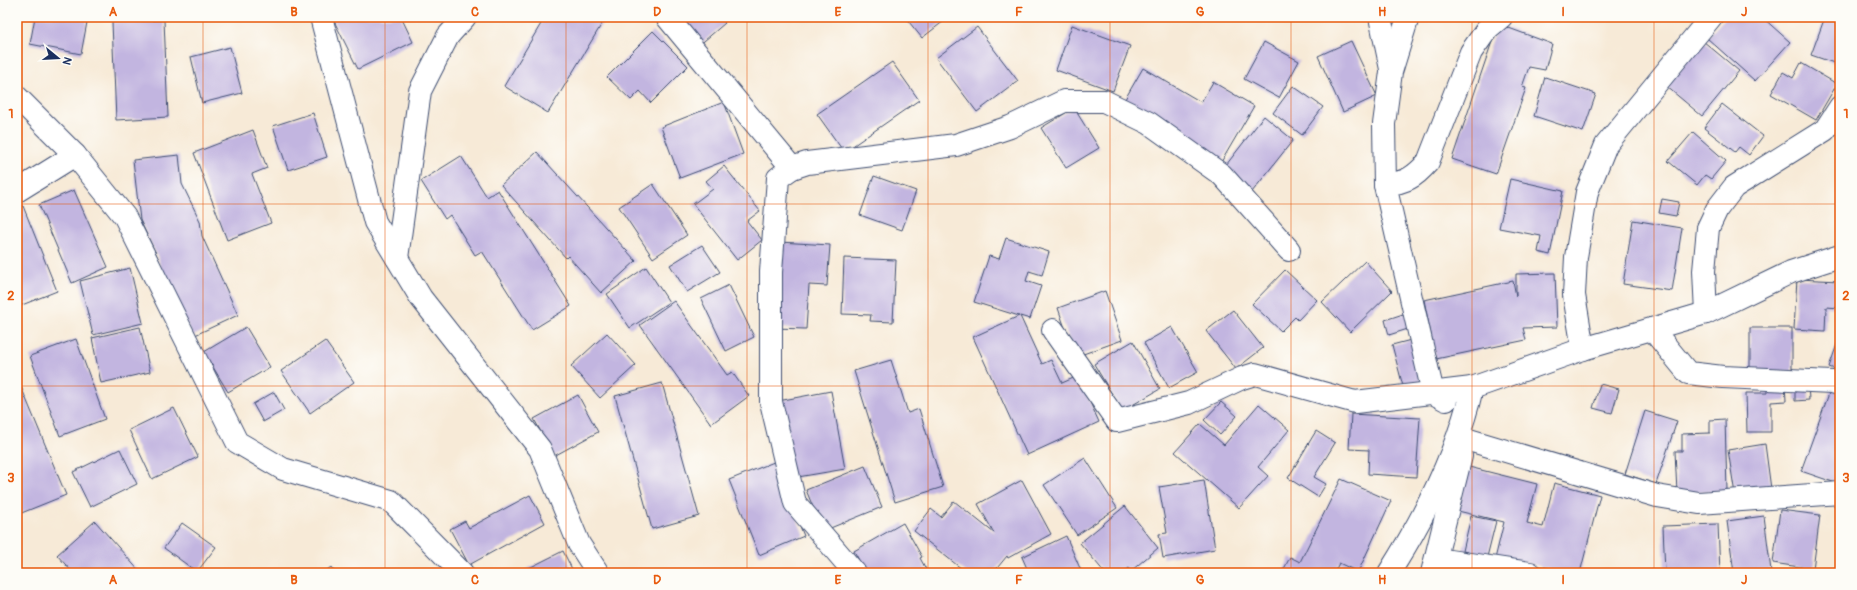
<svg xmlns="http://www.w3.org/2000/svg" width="1857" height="590" viewBox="0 0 1857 590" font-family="Pangolin,sans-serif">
<rect width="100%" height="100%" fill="#fdfcf7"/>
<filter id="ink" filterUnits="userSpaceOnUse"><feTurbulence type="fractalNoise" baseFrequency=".025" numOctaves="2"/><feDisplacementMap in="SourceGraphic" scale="8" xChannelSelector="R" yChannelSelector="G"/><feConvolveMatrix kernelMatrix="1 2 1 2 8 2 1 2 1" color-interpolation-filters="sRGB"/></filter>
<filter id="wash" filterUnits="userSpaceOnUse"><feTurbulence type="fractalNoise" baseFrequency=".012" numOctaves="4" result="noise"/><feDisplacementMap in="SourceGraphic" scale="16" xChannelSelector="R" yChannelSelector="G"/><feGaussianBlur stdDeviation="0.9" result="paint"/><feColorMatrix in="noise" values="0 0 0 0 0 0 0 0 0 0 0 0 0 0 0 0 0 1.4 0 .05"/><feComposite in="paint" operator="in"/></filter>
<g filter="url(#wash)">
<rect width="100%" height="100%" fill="#f7ead7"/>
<g id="blocks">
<!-- building -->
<g fill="#c2b5e0">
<polygon points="35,17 88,17 81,54 30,44"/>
<polygon points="332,17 401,17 413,42 358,69"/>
<polygon points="545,17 606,17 548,113 504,86"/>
<polygon points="672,17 720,17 725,23 697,47"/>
<polygon points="905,17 949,17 922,38"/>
<polygon points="1726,17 1762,17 1790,42 1755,81 1707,38"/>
<polygon points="1825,17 1840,22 1840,65 1811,55"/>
<polygon points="164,20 168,117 116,120 112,22"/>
<polygon points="1498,24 1552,44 1545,70 1529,67 1522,87 1526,88 1496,174 1452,159"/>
<polygon points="1072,25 1130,46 1113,91 1056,70"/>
<polygon points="977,27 1018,81 977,112 936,58"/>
<polygon points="653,31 688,66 651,103 640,91 631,100 607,77"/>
<polygon points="1351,41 1377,96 1343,112 1318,56"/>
<polygon points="1703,41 1739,71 1702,116 1666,86"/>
<polygon points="1264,42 1299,61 1279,98 1244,79"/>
<polygon points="230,47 242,93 202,103 191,57"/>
<polygon points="892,62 919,100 844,152 817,114"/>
<polygon points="1801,63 1837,84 1816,120 1771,94 1783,72 1793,78"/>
<polygon points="1143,68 1201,102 1213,82 1254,106 1220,164 1121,106"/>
<polygon points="1545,77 1596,94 1583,132 1534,116"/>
<polygon points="1293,86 1323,107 1302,135 1273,113"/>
<polygon points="724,102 743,154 680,178 661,127"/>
<polygon points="1722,104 1763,136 1749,155 1739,147 1735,152 1704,128"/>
<polygon points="1074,108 1099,148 1066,168 1041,128"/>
<polygon points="313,113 327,157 288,170 273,126"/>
<polygon points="1264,116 1293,140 1252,192 1223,169"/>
<polygon points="253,130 267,168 252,174 271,223 227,240 194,153"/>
<polygon points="1693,132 1726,161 1711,179 1705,175 1697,185 1668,161"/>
<polygon points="537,152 636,261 601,293 568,256 566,258 501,185"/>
<polygon points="179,155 182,184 200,221 202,236 238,315 193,336 160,270 159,260 140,220 133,160"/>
<polygon points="461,156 487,197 498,190 571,306 532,330 482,251 475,255 450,215 445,219 421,181"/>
<polygon points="724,166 760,211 747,221 762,240 737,260 693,204 713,189 706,181"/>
<polygon points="874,176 916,191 902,230 860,215"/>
<polygon points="1510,179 1563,191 1550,255 1538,252 1541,236 1499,228"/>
<polygon points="653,184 687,235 653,258 619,207"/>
<polygon points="74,190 108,267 72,283 39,205"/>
<polygon points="1662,199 1679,202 1676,216 1659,213"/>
<polygon points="23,206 57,291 17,307 17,209"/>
<polygon points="1633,220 1682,228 1672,291 1623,284"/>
<polygon points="1006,238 1049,252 1042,275 1029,271 1026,281 1041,286 1030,319 1020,316 1042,364 1051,360 1062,383 1078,376 1099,422 1027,455 973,337 1019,316 974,302 989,256 999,259"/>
<polygon points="779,242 830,245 827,286 809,285 806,329 774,328"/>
<polygon points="702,245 720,272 687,292 670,265"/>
<polygon points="844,258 896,260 893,322 870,321 871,315 842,314"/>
<polygon points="1365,261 1392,291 1350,332 1322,302"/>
<polygon points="646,267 669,302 630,328 607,294"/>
<polygon points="130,268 143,323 93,335 80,281"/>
<polygon points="1285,270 1317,300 1298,320 1295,317 1281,331 1252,304"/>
<polygon points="1555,273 1557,327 1523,328 1526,340 1436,359 1424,300 1513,281 1516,296 1516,274"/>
<polygon points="1797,279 1840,281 1840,308 1826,307 1825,331 1794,329"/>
<polygon points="729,285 754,337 726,351 701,299"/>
<polygon points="1105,291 1122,340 1075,357 1058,308"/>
<polygon points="674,301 727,375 732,372 749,396 711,424 640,325"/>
<polygon points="1233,310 1263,348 1236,369 1206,331"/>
<polygon points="1406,313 1411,328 1389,335 1385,320"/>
<polygon points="140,327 150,372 101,383 92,338"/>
<polygon points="246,327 270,367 228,392 204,352"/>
<polygon points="1172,327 1198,372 1169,388 1144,343"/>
<rect x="1750" y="328" width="42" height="43"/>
<polygon points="607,333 636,365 600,398 571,366"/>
<polygon points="1840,336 1840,371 1829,367"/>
<polygon points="76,339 105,419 60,436 30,356"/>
<polygon points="1411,340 1422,385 1404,390 1392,345"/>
<polygon points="325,341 354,382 310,413 281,371"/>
<polygon points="1133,341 1160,389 1122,411 1094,364"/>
<polygon points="891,360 908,413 919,409 943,487 895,502 854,371"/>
<polygon points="17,377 66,495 19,514 17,510"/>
<polygon points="662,383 699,516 652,529 615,396"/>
<polygon points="1785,383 1786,401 1771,402 1771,432 1747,432 1746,393 1767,393 1767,384"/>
<polygon points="1600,384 1619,389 1612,413 1593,408"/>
<polygon points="1808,384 1809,400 1795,401 1795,385"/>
<polygon points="1831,388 1840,391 1840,470 1836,483 1801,471"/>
<polygon points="831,391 845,469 792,478 778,401"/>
<polygon points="274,392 284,410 263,422 253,404"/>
<polygon points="578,395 598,432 554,456 534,419"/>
<polygon points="1221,402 1237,416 1220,435 1204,420"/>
<polygon points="1259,404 1289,430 1258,467 1268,476 1239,508 1175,452 1200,424 1224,445"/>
<polygon points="174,408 198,457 152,479 129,430"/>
<polygon points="1645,411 1677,421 1656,484 1625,474"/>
<polygon points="1351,414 1420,418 1416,477 1368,474 1369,450 1349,449"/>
<polygon points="1725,419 1727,491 1677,493 1675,451 1682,451 1682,434 1710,433 1710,420"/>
<polygon points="1316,431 1335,443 1314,477 1326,484 1318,497 1288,478"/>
<polygon points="1765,444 1771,489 1735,494 1728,450"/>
<polygon points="120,449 137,484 90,507 73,472"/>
<polygon points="1085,458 1117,508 1077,535 1044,485"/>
<polygon points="774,462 804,536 759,555 729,480"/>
<polygon points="865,466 882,507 823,531 806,490"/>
<polygon points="1469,467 1537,484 1527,523 1543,527 1554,483 1600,495 1580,573 1566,573 1528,563 1495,559 1504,522 1458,511"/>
<polygon points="1341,479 1391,501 1358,572 1339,563 1334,573 1282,573 1290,557 1300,562"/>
<polygon points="1022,480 1051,534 1008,558 1007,556 993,573 967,573 914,531 931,509 941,517 954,501 994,533 978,504"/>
<polygon points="1204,480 1215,549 1163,558 1159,534 1167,533 1159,487"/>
<polygon points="530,495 545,523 469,565 450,529 465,521 469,528"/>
<polygon points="1125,506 1158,548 1131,571 1129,568 1123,573 1105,573 1080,543"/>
<polygon points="1780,510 1820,515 1813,569 1773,563"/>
<polygon points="1471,516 1496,521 1487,557 1463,551"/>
<polygon points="1764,516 1771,571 1734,573 1727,521"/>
<polygon points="95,521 141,573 73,573 57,555"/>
<polygon points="182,523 216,547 197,572 164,548"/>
<polygon points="903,523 922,557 920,558 928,573 866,573 854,551"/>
<polygon points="1718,524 1720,573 1665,573 1663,526"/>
<polygon points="1066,536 1082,573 1029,573 1022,557"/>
<polygon points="563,551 574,573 519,573"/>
<polygon points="331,567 335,573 323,573"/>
</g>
</g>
</g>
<g filter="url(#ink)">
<use href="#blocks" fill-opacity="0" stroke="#3c4b70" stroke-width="1"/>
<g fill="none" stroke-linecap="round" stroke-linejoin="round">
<!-- street casing -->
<g stroke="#3c4b70" stroke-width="24">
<g id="street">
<polyline points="321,17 375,222 421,298 540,449 579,544 598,573"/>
<polyline points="667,17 792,168 807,163 956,145 1010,127 1064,101 1104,101 1149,123 1222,175 1289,250"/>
<polyline points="1380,17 1391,69"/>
<polyline points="1408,17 1391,72 1384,124 1385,185 1433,393 1446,400"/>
<polyline points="17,97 75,155 125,217 237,442 283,469 391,501 462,573"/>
<polyline points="792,168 778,178 771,272 771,402 795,503 855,573"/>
<path d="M 1385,185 C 1406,182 1414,178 1428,162 L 1471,52 L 1488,28 L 1501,17"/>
<polyline points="17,191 75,155"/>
<polyline points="397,258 420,91 448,36 465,17"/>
<polyline points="1706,313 1704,271 1708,228 1717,209 1734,187 1825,130 1840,107"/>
<polyline points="1652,329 1688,373 1723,377 1832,382 1840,384"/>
<polyline points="1053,330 1117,421 1189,403 1242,378 1255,374 1355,402 1472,388"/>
<polyline points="1583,349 1574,295 1576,257 1587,192 1606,145 1711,17"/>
<polyline points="1459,437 1657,496 1699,503 1840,493"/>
<polyline points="1436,559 1530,573"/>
<path d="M 1389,573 C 1425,516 1457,454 1472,388 L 1583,349 L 1706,313 L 1791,272 L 1840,256"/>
<polyline points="1432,573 1461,456"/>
</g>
</g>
<!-- street -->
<use href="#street" stroke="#fff" stroke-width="22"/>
</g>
</g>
<!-- grid -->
<path fill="none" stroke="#e8590c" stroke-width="1" stroke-opacity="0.55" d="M 203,17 L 203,573M 385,17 L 385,573M 566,17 L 566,573M 747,17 L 747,573M 928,17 L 928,573M 1110,17 L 1110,573M 1291,17 L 1291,573M 1472,17 L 1472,573M 1654,17 L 1654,573M 17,204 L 1840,204M 17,386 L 1840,386"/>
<!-- margin -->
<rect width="1857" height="590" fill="none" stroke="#fdfcf7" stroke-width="44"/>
<!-- north arrow -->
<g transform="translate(58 58) rotate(108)" stroke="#fdfcf7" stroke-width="3" paint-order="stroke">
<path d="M0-3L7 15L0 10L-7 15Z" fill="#1b2f5e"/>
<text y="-6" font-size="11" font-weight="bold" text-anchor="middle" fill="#1b2f5e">N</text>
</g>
<rect x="22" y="22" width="1813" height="546" fill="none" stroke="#e8590c" stroke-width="1.5"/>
<g font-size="13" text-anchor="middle" font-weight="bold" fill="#e8590c">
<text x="113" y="16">A</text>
<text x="294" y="16">B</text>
<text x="475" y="16">C</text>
<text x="657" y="16">D</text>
<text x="838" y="16">E</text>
<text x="1019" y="16">F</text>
<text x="1200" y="16">G</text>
<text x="1382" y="16">H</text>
<text x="1563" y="16">I</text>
<text x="1744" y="16">J</text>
<text x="11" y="118">1</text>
<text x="1846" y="118">1</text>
<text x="11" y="300">2</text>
<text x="1846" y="300">2</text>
<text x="11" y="482">3</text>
<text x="1846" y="482">3</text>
<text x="113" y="584">A</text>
<text x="294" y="584">B</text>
<text x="475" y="584">C</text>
<text x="657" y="584">D</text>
<text x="838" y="584">E</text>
<text x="1019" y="584">F</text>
<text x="1200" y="584">G</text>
<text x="1382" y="584">H</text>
<text x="1563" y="584">I</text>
<text x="1744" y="584">J</text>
</g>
</svg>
